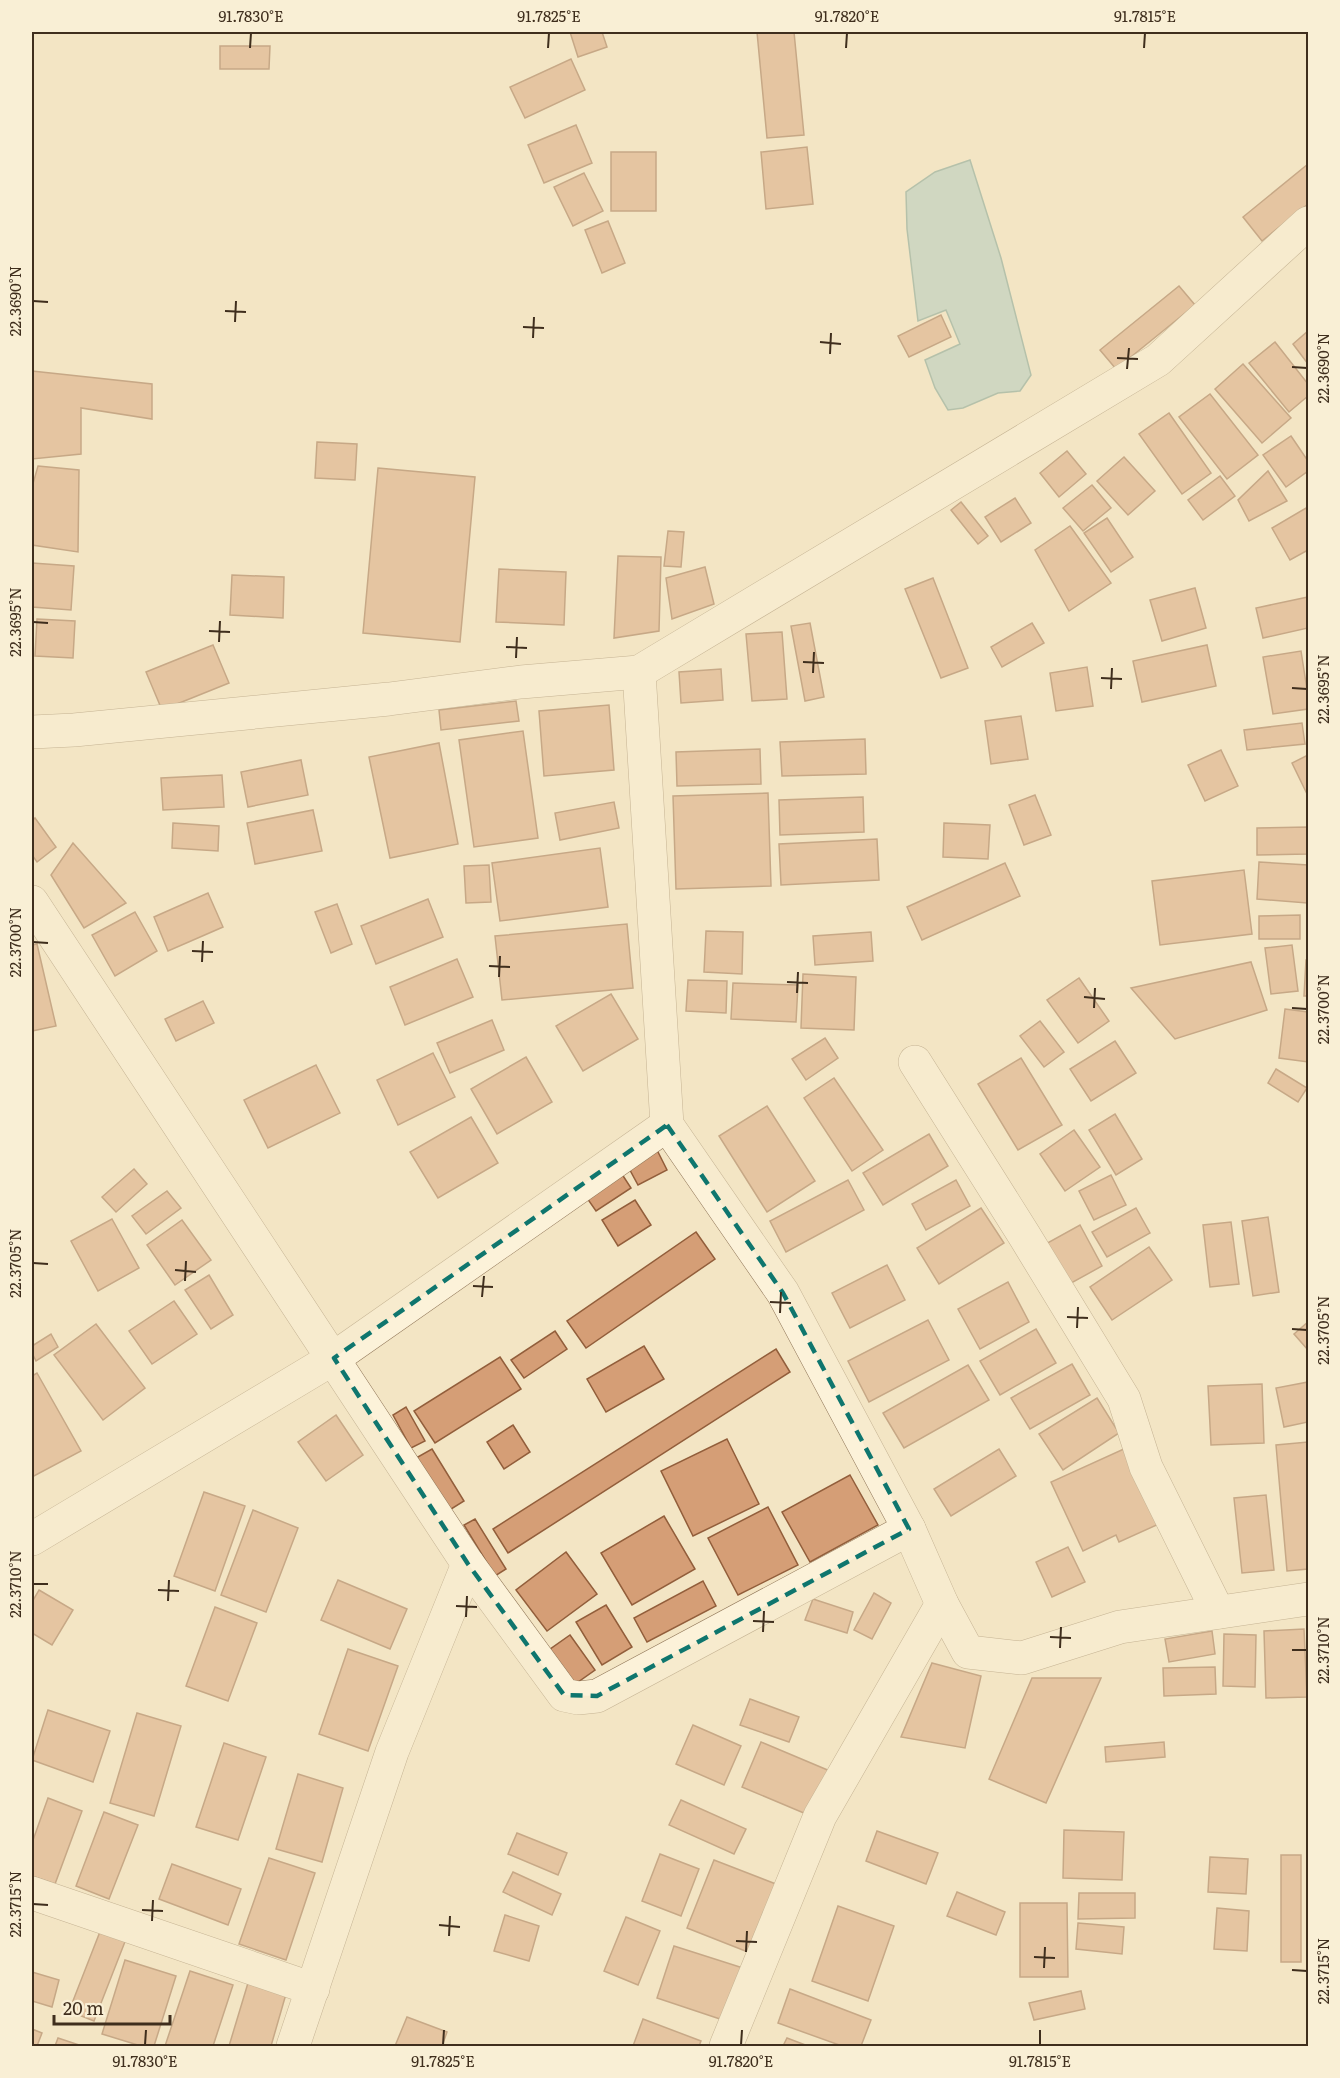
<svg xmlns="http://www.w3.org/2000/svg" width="1340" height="2078" viewBox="0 0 1340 2078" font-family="Literata,serif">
<rect width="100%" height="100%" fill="#f3e5c4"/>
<!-- water -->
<polygon fill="#a6c6bd" stroke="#6c958b" stroke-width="1.5" points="970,160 1001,258 1031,375 1020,391 998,393 963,408 948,410 935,388 925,360 960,344 946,310 918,321 907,229 906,192 935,172"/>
<!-- building -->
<g fill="#d59e76" stroke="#925e3b" stroke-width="1.5">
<polygon points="570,32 602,32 607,47 578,57"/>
<polygon points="757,32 794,32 804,135 767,138"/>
<polygon points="220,46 270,46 269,69 220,69"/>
<polygon points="571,59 585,90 525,118 510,87"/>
<polygon points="576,125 592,163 544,183 528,145"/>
<polygon points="807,147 813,204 766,209 761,152"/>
<rect x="611" y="152" width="45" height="59"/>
<polygon points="1308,164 1308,204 1262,241 1243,217"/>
<polygon points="584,173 603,211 573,226 554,187"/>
<polygon points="608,221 625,263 602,273 585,230"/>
<polygon points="1179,286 1195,305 1116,369 1100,350"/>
<polygon points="941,315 951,337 909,357 898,336"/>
<polygon points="1308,331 1308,364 1293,344"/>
<polygon points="1275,342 1308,384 1308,396 1289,412 1249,363"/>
<polygon points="1243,364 1291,418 1262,443 1215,389"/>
<polygon points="32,371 152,384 152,419 81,408 81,454 32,459"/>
<polygon points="1210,394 1258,455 1227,479 1179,417"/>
<polygon points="1169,413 1211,473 1182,494 1139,434"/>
<polygon points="1291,436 1308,461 1308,471 1286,487 1263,455"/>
<polygon points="317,442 357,444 355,480 315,478"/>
<polygon points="1067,451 1086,474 1059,497 1040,473"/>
<polygon points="1124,457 1155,491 1128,515 1097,481"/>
<polygon points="38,466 79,470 78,552 32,545 32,487"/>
<polygon points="378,468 475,477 460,642 363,633"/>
<polygon points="1268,471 1287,501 1249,521 1238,500"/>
<polygon points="1220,476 1235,496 1203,520 1188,500"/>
<polygon points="1092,485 1111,508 1083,531 1063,508"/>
<polygon points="1015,498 1031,523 1001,542 985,517"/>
<polygon points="961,502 988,536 978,544 951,510"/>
<polygon points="1306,508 1308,513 1308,550 1290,560 1272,528"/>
<polygon points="1107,518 1133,557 1111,572 1084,533"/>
<polygon points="1070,526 1111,583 1069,611 1035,550"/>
<polygon points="668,531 684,532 681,567 664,566"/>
<polygon points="618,556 661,557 659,631 614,638"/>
<polygon points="32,563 74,566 71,610 32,607"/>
<polygon points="705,567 714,604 672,619 666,578"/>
<polygon points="499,569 566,572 564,625 496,622"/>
<polygon points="232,575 284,577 283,618 230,615"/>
<polygon points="933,578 968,668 941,678 905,589"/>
<polygon points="1195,588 1206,628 1162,641 1150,600"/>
<polygon points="1308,597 1308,628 1263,638 1256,608"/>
<polygon points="37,619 75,621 73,658 35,656"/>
<polygon points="810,623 824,697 805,701 791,626"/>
<polygon points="1032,623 1044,643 1002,667 991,647"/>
<polygon points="782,632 787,699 752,701 746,634"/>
<polygon points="213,645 229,683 162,710 146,672"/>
<polygon points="1207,645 1216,686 1142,702 1133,661"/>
<polygon points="1301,651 1308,696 1308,709 1273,714 1263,657"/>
<polygon points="1087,667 1093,706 1056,711 1050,673"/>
<polygon points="721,669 723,700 681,703 679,672"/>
<polygon points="516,701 519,721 441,730 439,710"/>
<polygon points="609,705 614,770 544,776 539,711"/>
<polygon points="1021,716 1028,759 991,764 985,721"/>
<polygon points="1302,723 1305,744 1247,750 1244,730"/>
<polygon points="523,731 538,838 474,847 459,740"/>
<polygon points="865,739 866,774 782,776 780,742"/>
<polygon points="439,743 458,844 390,858 369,757"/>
<polygon points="760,749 761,784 677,786 676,752"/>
<polygon points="1221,750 1238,786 1205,801 1188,765"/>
<polygon points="1308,755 1308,796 1292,763"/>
<polygon points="301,760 308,795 248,807 241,772"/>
<polygon points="222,775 224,807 163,810 161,778"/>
<polygon points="768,793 771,886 676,889 673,796"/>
<polygon points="1035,795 1051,835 1024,845 1009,805"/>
<polygon points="863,797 864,832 780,835 779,800"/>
<polygon points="614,802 619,828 560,840 555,813"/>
<polygon points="313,810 322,851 255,864 247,823"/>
<polygon points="35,818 56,847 37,862 32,855 32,821"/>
<polygon points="173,823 219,826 218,851 172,848"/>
<polygon points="944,823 990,825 988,859 943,857"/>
<polygon points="1308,827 1308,854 1257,855 1257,828"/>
<polygon points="877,839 879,880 781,885 779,844"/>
<polygon points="73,843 126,903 84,928 51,875"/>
<polygon points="600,848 608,907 500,921 492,863"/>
<polygon points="1259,862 1308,865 1307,903 1257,899"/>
<polygon points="1005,863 1020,896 922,940 907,907"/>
<polygon points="489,865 491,902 466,903 464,866"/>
<polygon points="1244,870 1252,934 1160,945 1152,881"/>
<polygon points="208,893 223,927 168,951 154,917"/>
<polygon points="428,899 443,937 376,964 361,926"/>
<polygon points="337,904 352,944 331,953 315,912"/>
<polygon points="135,912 157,951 115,976 92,935"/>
<polygon points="1300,915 1300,939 1259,939 1259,916"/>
<polygon points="627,924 633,988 502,1000 495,936"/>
<polygon points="706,931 743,932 742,974 704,972"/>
<polygon points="871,932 873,961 815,965 813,936"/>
<polygon points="37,944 56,1026 32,1031 32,945"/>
<polygon points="1292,945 1298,991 1271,994 1265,948"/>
<polygon points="457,959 473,997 405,1025 390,987"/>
<polygon points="1306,960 1308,960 1308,996 1304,996"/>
<polygon points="1251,962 1267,1010 1175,1039 1131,988"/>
<polygon points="803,974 856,977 854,1030 801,1028"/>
<polygon points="1079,978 1109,1021 1078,1043 1047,1000"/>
<polygon points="688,980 727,981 726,1013 686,1011"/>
<polygon points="733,983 798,985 796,1022 731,1019"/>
<polygon points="611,994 638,1039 583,1071 556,1026"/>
<polygon points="203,1001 214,1023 176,1041 165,1019"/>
<polygon points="1285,1009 1308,1012 1308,1062 1279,1058"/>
<polygon points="492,1020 504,1050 450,1073 437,1043"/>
<polygon points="1040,1021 1064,1052 1044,1067 1020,1036"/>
<polygon points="825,1038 838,1058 806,1080 792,1059"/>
<polygon points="1115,1041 1136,1073 1091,1101 1070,1069"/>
<polygon points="433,1053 455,1097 398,1125 377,1080"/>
<polygon points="526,1057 552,1102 497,1134 471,1089"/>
<polygon points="1021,1058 1062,1125 1018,1150 978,1084"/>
<polygon points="316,1065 340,1113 268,1148 244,1100"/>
<polygon points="1276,1069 1307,1088 1298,1102 1268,1083"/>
<polygon points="834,1078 883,1150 852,1171 804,1098"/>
<polygon points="767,1106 815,1181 767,1212 719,1136"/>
<polygon points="1115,1114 1142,1159 1116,1175 1089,1130"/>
<polygon points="471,1117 498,1163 438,1198 410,1152"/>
<polygon points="1074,1130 1100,1167 1065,1191 1040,1154"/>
<polygon points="929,1134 948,1166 883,1205 863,1173"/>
<polygon points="654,1144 667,1170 638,1185 624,1159"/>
<polygon points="616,1165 631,1188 596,1211 580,1188"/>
<polygon points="134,1169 147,1184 116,1212 102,1197"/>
<polygon points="1111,1175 1126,1205 1094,1220 1079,1191"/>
<polygon points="848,1180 864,1210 786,1252 770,1221"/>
<polygon points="956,1180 970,1206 926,1230 912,1204"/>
<polygon points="167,1191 181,1208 146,1234 132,1216"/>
<polygon points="635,1200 651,1225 618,1246 602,1220"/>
<polygon points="981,1208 1004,1243 939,1284 917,1248"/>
<polygon points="1136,1208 1150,1233 1107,1257 1092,1232"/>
<polygon points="1268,1217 1279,1292 1253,1296 1242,1221"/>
<polygon points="112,1219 139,1268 98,1291 71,1241"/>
<polygon points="182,1220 211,1260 175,1285 147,1245"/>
<polygon points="1231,1222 1239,1284 1210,1287 1203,1225"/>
<polygon points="1080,1225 1102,1266 1064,1287 1042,1246"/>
<polygon points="696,1232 715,1259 586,1348 567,1321"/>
<polygon points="1149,1247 1172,1280 1112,1320 1090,1287"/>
<polygon points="887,1265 905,1300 850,1328 832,1293"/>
<polygon points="209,1275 233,1315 211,1329 185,1290"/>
<polygon points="1008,1282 1029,1322 980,1349 958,1309"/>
<polygon points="174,1301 197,1334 152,1364 129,1331"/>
<polygon points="928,1320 949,1360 869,1402 848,1361"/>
<polygon points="1308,1322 1308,1350 1294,1334"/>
<polygon points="96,1324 145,1388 103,1420 54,1355"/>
<polygon points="1036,1329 1056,1363 1000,1395 980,1361"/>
<polygon points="555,1331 567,1349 524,1378 511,1360"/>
<polygon points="51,1334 58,1347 36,1361 32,1353 32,1346"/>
<polygon points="644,1346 664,1379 606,1412 587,1379"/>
<polygon points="776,1349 790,1372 508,1553 493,1529"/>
<polygon points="500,1357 521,1389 435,1443 414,1411"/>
<polygon points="1072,1364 1090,1395 1030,1429 1011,1398"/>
<polygon points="968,1365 989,1400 904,1448 883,1413"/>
<polygon points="37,1373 81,1451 32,1477 32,1376"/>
<polygon points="1308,1382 1308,1422 1284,1427 1276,1388"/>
<polygon points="1262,1384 1264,1443 1211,1445 1208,1386"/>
<polygon points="1097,1398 1119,1433 1063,1470 1039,1434"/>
<polygon points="406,1407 425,1441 411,1448 393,1415"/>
<polygon points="336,1415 363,1455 326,1481 298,1442"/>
<polygon points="513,1425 530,1452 504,1469 487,1442"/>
<polygon points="727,1439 759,1504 693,1536 661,1471"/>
<polygon points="1308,1442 1308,1569 1287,1571 1276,1445"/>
<polygon points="1126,1448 1161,1523 1119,1542 1116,1535 1083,1551 1051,1482"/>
<polygon points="432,1449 464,1501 448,1511 416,1458"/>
<polygon points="999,1449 1016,1476 951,1516 934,1489"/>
<polygon points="850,1475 878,1525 810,1562 782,1512"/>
<polygon points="204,1492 245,1506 215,1591 174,1576"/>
<polygon points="1266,1495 1274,1570 1242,1573 1234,1498"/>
<polygon points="768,1507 798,1565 738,1595 708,1538"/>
<polygon points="253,1510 298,1528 266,1612 221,1595"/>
<polygon points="664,1516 695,1569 632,1605 601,1553"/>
<polygon points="475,1519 506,1569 495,1576 464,1525"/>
<polygon points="1068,1547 1085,1582 1052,1597 1036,1562"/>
<polygon points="566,1552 597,1594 547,1631 516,1590"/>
<polygon points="338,1580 407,1609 390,1649 321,1620"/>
<polygon points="703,1581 716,1606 647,1642 634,1618"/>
<polygon points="39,1590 73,1610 52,1645 32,1633 32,1602"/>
<polygon points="874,1593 891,1603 872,1639 854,1630"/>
<polygon points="813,1599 853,1612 847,1633 805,1620"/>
<polygon points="606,1605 632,1647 602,1665 576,1622"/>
<polygon points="215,1607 257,1623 228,1701 186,1686"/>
<polygon points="1304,1629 1307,1697 1266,1698 1264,1631"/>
<polygon points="1212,1631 1215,1654 1169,1662 1165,1639"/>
<polygon points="1224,1634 1256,1635 1255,1687 1223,1686"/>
<polygon points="570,1635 595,1670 571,1687 546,1652"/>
<polygon points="348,1649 398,1666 368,1751 319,1734"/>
<polygon points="932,1663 981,1676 965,1748 901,1737"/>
<polygon points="1215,1667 1216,1694 1164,1696 1163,1668"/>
<polygon points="1032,1678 1101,1678 1046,1803 989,1779"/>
<polygon points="750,1699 799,1717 789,1742 740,1725"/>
<polygon points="48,1710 110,1731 93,1782 32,1760"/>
<polygon points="137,1713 181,1726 154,1816 110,1803"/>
<polygon points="693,1725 741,1746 724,1785 676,1764"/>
<polygon points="761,1742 837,1774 818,1819 742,1787"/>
<polygon points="1164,1742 1165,1757 1106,1762 1105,1747"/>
<polygon points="224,1743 266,1757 238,1840 196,1827"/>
<polygon points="298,1774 343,1788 322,1862 276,1849"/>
<polygon points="48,1798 82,1811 55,1884 32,1876 32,1843"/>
<polygon points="681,1800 746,1829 734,1854 669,1825"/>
<polygon points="104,1812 138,1825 109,1899 76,1886"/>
<polygon points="1064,1830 1124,1832 1122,1880 1063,1878"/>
<polygon points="877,1831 938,1853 926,1884 866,1861"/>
<polygon points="517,1833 567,1853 558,1875 508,1854"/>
<polygon points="660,1854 699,1869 681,1916 642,1901"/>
<rect x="1281" y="1855" width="20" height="107"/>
<polygon points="1210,1857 1248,1859 1246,1894 1208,1892"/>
<polygon points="269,1858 315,1873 286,1960 239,1944"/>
<polygon points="714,1860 781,1886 753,1954 687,1928"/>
<polygon points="172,1864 241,1889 228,1925 159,1899"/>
<polygon points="513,1872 561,1894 552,1915 503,1892"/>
<polygon points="957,1892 1005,1912 996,1935 947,1916"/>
<polygon points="1079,1893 1135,1893 1135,1918 1078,1919"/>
<polygon points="1020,1903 1067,1903 1068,1977 1020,1977"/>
<polygon points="838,1906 894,1926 868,2001 812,1981"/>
<polygon points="1217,1908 1249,1911 1247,1951 1214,1949"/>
<polygon points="505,1915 539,1926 529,1961 494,1951"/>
<polygon points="626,1917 660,1931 638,1985 604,1971"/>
<polygon points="1078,1923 1124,1927 1122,1954 1076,1949"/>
<polygon points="103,1924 128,1934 94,2021 69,2011"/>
<polygon points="674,1946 743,1968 726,2021 657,1998"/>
<polygon points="125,1960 176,1976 154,2046 141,2046 102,2034"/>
<polygon points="190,1971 233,1985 213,2046 165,2046"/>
<polygon points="32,1972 59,1980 52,2007 32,2001"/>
<polygon points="248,1983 286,1994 271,2046 229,2046"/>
<polygon points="790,1989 871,2020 861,2046 842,2046 778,2023"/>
<polygon points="1081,1991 1085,2009 1034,2020 1029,2003"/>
<polygon points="407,2017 447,2032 442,2046 395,2046"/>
<polygon points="643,2019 701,2041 699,2046 633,2046"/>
<polygon points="32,2029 42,2033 37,2046 32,2046"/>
<polygon points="58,2038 82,2046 55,2046"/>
<polygon points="787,2038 808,2046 783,2046"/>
</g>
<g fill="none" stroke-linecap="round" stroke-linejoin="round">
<!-- street casing -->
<g stroke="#907658" stroke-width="34">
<g id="street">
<polyline points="639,672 667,1125 783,1293 909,1529 942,1604 968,1652 1022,1658 1120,1627 1308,1599"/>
<polyline points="32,732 74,730 389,699 521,682 639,672 1158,360 1308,223"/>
<polyline points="32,902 468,1564 564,1695 578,1698 597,1696 909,1529"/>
<polyline points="915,1062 1024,1235 1124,1399 1146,1467 1218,1612"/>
<polyline points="32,1539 334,1358 667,1125"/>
<polyline points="32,1893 313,1989"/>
<polyline points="293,2046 392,1752 468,1564"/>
<polyline points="726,2046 820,1816 942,1604"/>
</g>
</g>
<!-- street -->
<use href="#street" stroke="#fcf2d9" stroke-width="33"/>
</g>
<!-- marked area -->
<path d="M0 0H1340V2078H0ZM 667,1125 L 783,1293 L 909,1529 L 597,1696 L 564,1695 L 468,1564 L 334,1358 Z" fill="#f3e5c4" fill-opacity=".55" fill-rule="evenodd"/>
<path fill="none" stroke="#0f766e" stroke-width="4.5" stroke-dasharray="12 8" stroke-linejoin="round" d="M 667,1125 L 783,1293 L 909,1529 L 597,1696 L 564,1695 L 468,1564 L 334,1358 Z"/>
<!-- ticks -->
<path fill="none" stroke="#3f2e1d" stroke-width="2" d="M 250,48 L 251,33M 548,48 L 549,33M 846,48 L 847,33M 1144,48 L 1145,33M 33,301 L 48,302M 225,311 L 246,312M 235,322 L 236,301M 523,327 L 544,328M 533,338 L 534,317M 820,342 L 841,344M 830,354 L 831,333M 1117,358 L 1138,359M 1292,367 L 1307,368M 1127,369 L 1129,348M 33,622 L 48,623M 209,631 L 230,632M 219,642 L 220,621M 506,647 L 527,648M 516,658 L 517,637M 803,662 L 824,663M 813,673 L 814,652M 1101,678 L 1122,679M 1292,688 L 1307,689M 1111,689 L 1112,668M 33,942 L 48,943M 192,951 L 213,952M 202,962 L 203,941M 489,966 L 510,967M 499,977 L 500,956M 787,982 L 808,983M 797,993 L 798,972M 1084,997 L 1105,999M 1094,1008 L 1095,988M 1292,1008 L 1307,1009M 33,1263 L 48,1264M 175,1270 L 196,1272M 185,1281 L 186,1261M 473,1286 L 493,1287M 482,1297 L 484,1276M 770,1302 L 791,1303M 780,1313 L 781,1292M 1067,1317 L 1088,1318M 1077,1328 L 1078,1307M 1292,1329 L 1307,1330M 33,1584 L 48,1584M 158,1590 L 179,1591M 168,1601 L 169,1580M 456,1606 L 477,1607M 466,1617 L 467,1596M 753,1621 L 774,1622M 763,1632 L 764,1611M 1050,1637 L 1071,1638M 1060,1648 L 1061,1627M 1292,1650 L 1307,1650M 33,1904 L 48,1905M 142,1910 L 163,1911M 152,1921 L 153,1900M 439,1925 L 460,1927M 449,1936 L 450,1916M 736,1941 L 757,1942M 746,1952 L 747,1931M 1034,1957 L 1055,1958M 1044,1968 L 1045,1947M 1292,1970 L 1307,1971M 145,2045 L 146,2030M 443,2045 L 444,2030M 741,2045 L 742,2030M 1040,2045 L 1040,2030"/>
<!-- border -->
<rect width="1340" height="2078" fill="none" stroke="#f9efd5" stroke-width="66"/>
<!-- scale -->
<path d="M54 2015v9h116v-9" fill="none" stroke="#3f2e1d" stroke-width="3"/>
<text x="63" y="2015" font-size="18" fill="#3f2e1d" stroke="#f9efd5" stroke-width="4.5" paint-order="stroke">20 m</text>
<rect x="33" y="33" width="1274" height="2012" fill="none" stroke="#3f2e1d" stroke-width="2"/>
<g font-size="15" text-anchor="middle" fill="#3f2e1d">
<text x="251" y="22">91.7830°E</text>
<text x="549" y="22">91.7825°E</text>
<text x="847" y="22">91.7820°E</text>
<text x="1145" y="22">91.7815°E</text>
<text transform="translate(16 301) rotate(-90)" y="5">22.3690°N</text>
<text transform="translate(1324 368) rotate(-90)" y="5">22.3690°N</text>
<text transform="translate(16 622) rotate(-90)" y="5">22.3695°N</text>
<text transform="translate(1324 689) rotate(-90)" y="5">22.3695°N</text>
<text transform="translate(16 942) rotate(-90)" y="5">22.3700°N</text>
<text transform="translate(1324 1009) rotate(-90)" y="5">22.3700°N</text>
<text transform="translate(16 1263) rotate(-90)" y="5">22.3705°N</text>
<text transform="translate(1324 1330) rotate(-90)" y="5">22.3705°N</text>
<text transform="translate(16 1584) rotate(-90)" y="5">22.3710°N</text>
<text transform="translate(1324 1650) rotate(-90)" y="5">22.3710°N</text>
<text transform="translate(16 1904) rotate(-90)" y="5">22.3715°N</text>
<text transform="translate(1324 1971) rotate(-90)" y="5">22.3715°N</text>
<text x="145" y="2067">91.7830°E</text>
<text x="443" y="2067">91.7825°E</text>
<text x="741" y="2067">91.7820°E</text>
<text x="1040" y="2067">91.7815°E</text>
</g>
</svg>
